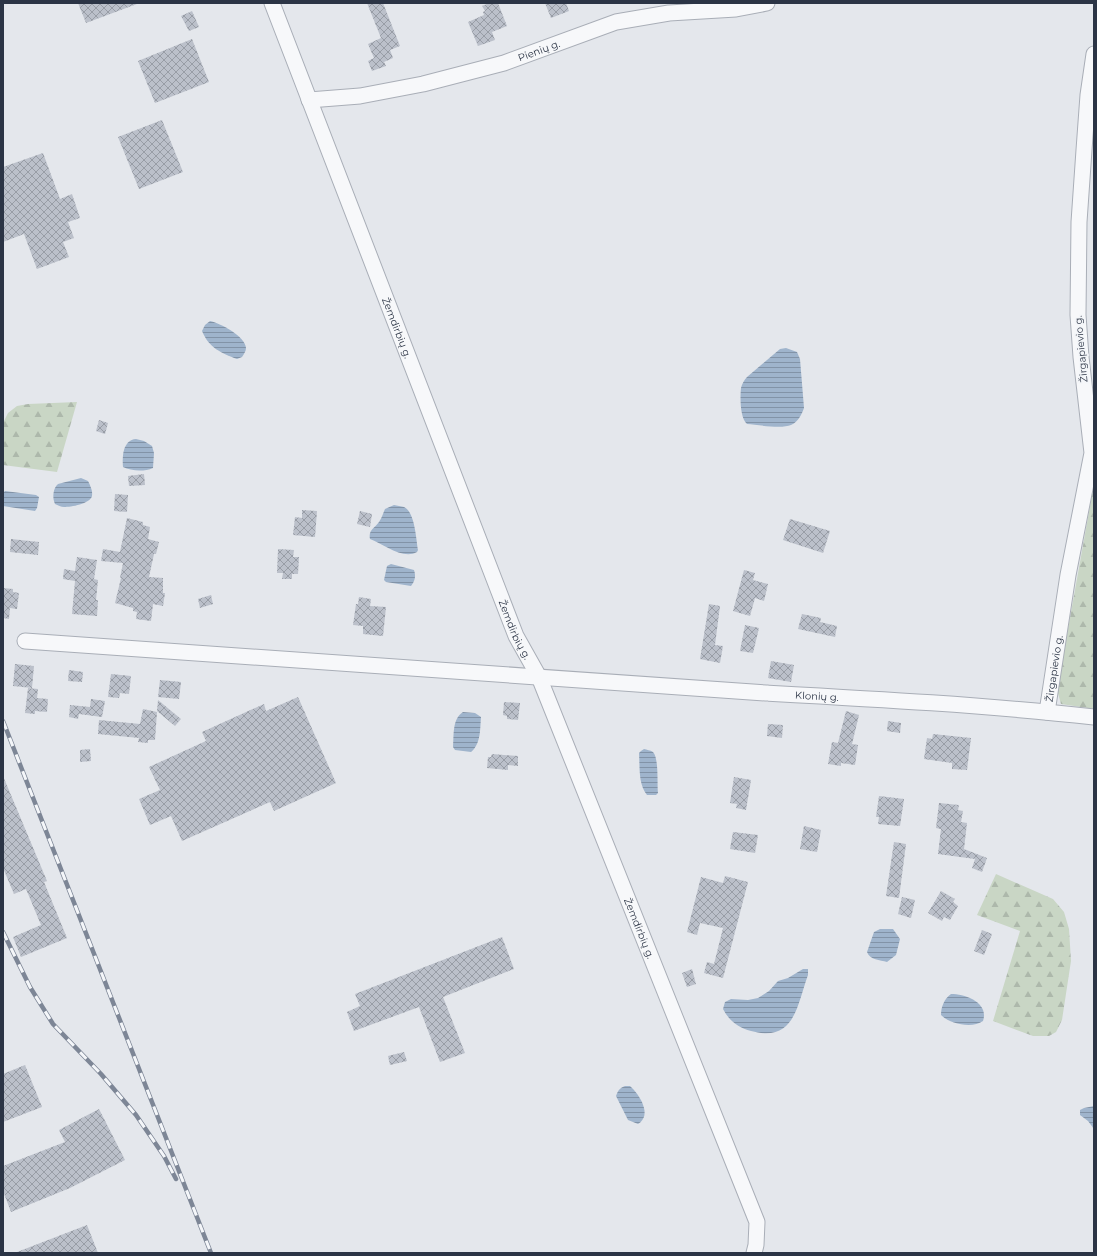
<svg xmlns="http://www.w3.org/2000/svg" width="1097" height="1256" viewBox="0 0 1097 1256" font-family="Montserrat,sans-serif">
<defs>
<pattern id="forest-firs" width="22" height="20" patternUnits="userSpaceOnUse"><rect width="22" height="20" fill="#c9d6c5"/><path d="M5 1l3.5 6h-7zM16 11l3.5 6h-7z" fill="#adb8ab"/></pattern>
<pattern id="water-rules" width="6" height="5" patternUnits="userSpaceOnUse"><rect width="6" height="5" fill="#9fb4cc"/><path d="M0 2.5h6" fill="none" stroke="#8293a7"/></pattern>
<pattern id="building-cross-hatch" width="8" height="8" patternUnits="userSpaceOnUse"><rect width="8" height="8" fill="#bbc0ca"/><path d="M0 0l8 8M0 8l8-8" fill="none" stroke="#989da6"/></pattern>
</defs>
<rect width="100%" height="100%" fill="#e4e7ec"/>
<!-- forest -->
<g fill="url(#forest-firs)">
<polygon points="77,402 57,472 3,465 4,421 8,413 17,406 28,404"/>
<polygon points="1094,484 1094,709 1061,704 1057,690"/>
<polygon points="996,874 1053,899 1064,912 1069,929 1071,961 1062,1020 1056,1032 1049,1036 1033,1036 993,1021 1020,931 977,915"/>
</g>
<!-- water -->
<g fill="url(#water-rules)">
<path d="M 210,321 C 220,323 245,336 246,348 C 246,351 244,354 242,357 L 237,359 C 221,353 209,348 202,331 L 205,325 Z"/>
<path d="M 786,348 L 797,352 L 800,359 L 804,408 C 802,414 798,422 791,425 C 782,429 758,425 747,424 C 740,418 740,398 741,388 C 742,384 744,380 747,377 L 780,349 Z"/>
<path d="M 136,439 L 144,441 L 152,446 L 154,453 L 153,468 C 144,472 131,471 123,467 C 122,456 123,440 136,439 Z"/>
<path d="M 81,478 L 88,481 C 90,485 93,491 92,496 C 90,504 71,507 64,507 C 61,507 58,505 55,504 C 52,498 53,488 58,484 Z"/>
<polygon points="5,491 36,495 39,497 37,508 35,511 3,506 3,493"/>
<path d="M 394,505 C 397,506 401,506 404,507 C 415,512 416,539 418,550 L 417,552 C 403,560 383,544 370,539 C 368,530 375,528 379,522 C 382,518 383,513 385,509 Z"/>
<path d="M 391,564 L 414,570 C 416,576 415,581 411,586 L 386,582 L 384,580 L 387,566 Z"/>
<path d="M 463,712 L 475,713 L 481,717 C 480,729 481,744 471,752 L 455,750 L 453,747 C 454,735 452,719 463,712 Z"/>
<path d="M 644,749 C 647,750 650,750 653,752 C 659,758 657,784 658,793 L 656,795 L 647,795 C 638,784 640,767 639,753 L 641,751 Z"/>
<path d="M 880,929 L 893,929 L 900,939 L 896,955 L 887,962 C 880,960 870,960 867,952 L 874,932 Z"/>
<path d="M 803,969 L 808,969 L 808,975 C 797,1005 795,1043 751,1031 C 739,1028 729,1021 723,1009 L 725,1002 L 731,999 L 748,1000 L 758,998 L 769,991 L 778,981 L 788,978 Z"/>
<path d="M 951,994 C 966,994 989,1003 983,1021 C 972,1029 950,1024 941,1015 C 941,1007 944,999 951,994 Z"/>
<path d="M 625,1086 L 630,1086 C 639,1094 653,1115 638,1124 L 628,1120 L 616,1096 C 618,1090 620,1088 625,1086 Z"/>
<polygon points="1094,1106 1094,1129 1088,1121 1080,1115 1080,1110 1084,1108"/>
</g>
<!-- building -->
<g fill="url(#building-cross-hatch)">
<polygon points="78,3 136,3 137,4 86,23"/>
<polygon points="367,3 383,3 400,46 390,50 393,58 384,62 386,66 372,71 368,61 374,58 368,44 381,38"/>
<polygon points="489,3 498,3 507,26 492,32 495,40 478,46 468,22 484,15 483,12 485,11 482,6"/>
<polygon points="545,3 566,3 569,11 551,18"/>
<polygon points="192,11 199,27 189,31 181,16"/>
<polygon points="192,39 209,82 155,103 138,61"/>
<polygon points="162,120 183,172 139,189 118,137"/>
<polygon points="43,153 60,199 72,194 80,218 68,222 74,238 63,242 69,257 37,269 24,234 3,242 3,167"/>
<polygon points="99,420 108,423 105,434 96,431"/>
<polygon points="144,474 145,485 129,486 128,476"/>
<polygon points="115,494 128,495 127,512 114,511"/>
<polygon points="302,510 317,511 315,537 293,535 295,517 302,518"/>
<polygon points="360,511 372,514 370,527 357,524"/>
<polygon points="127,518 143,522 143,525 150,527 148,539 159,542 156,554 154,554 149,577 163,578 163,593 165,593 163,606 153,604 151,621 136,619 137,612 133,611 133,608 115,603 121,578 120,578 123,563 101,561 103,549 120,552"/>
<polygon points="790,519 830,531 823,553 783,540"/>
<polygon points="11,539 39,542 38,555 10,552"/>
<polygon points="278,549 294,550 293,557 299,557 298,574 292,574 292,579 282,579 283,573 277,573"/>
<polygon points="77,557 97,560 94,579 98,580 96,600 98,600 97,616 72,614 75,581 63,579 64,569 75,571"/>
<polygon points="744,570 755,573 753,580 768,584 764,601 755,598 750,616 733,611"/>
<polygon points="3,588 13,589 13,592 19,593 17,609 10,608 9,619 3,618"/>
<polygon points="211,595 213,604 200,608 198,599"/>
<polygon points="359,597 371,599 370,606 386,607 383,636 363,634 363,626 353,625 356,604 358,604"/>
<polygon points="709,604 720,606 715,645 723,646 720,663 700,659"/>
<polygon points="802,614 821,618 820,622 837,626 835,637 798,629"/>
<polygon points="745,625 759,628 753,653 740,651"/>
<polygon points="771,661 794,665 791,682 768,678"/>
<polygon points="15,664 34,666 32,688 13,686"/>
<polygon points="69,670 83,672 82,682 68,681"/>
<polygon points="111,674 131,676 129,694 120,693 119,698 108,697"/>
<polygon points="160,680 181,682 179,699 158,697"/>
<polygon points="28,688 38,689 37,698 48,699 47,712 35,711 35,714 25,713"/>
<polygon points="298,697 336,783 274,811 270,802 182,841 171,816 150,825 139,799 160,790 149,767 206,741 202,732 264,704 266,711"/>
<polygon points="91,699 105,701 102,717 79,714 78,719 69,717 70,705 90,707"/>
<polygon points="158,700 181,719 175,726 157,711"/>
<polygon points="504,702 520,703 518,720 507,719 507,716 503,715"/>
<polygon points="143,709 157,712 155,740 148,740 148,743 138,742 139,738 98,734 99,720 140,724"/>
<polygon points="846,711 859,715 852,744 858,745 855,765 841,763 841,766 828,764 832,742 838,743"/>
<polygon points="888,721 901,723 900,733 887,731"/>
<polygon points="768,724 783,725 782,738 767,736"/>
<polygon points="933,734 971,738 967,770 952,769 952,763 924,759 927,738 932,739"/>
<polygon points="90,749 91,761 80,762 80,750"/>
<polygon points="492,754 518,756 518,766 508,765 508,770 487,768 488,757 491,757"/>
<polygon points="3,776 47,881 44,882 67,938 21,957 13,937 41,925 26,889 14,894 3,868"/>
<polygon points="734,777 751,780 746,810 736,808 737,804 730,803"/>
<polygon points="879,796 904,799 900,826 878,824 879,817 876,817"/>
<polygon points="939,803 959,805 958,810 963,811 961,822 967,823 964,849 987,858 982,872 972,868 975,859 938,854 941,829 936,828"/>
<polygon points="804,826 821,830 817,852 800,849"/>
<polygon points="733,832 758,835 755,853 730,849"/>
<polygon points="894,842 906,844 899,898 886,896"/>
<polygon points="725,876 748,882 723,978 704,973 707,962 714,964 723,928 700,923 697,935 687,932 701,877 723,883"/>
<polygon points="941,891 955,899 953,902 958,906 950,920 944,917 942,921 928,913"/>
<polygon points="902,897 915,900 911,918 898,914"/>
<polygon points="982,930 992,934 984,955 974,951"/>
<polygon points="502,937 514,969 443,997 465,1053 440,1062 419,1007 354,1031 347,1012 360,1006 355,994"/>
<polygon points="692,969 696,984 687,987 682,973"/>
<polygon points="404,1052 407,1061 390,1065 388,1056"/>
<polygon points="25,1065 42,1107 3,1122 3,1074"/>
<polygon points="99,1109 125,1160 70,1188 11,1212 3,1191 3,1166 65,1142 59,1130"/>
<polygon points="87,1225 98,1253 17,1253 17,1252"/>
</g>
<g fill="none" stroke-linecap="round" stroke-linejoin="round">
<!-- minor casing -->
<g stroke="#a9aeb7" stroke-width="17">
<g id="minor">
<path id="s1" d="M 272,3 L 516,636 L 539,677 L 757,1222 L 756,1245 L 754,1253"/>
<path id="s2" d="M 309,100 L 360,96 L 423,84 L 504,63 L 616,22 L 669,13 L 736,9 L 767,3"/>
<path id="s3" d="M 25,641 L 766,693 C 875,699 985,705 1094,717"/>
<path id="s4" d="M 1047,712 L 1068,575 L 1092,453 L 1081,357 L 1078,315 L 1079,222 L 1084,150 L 1088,95 L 1094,54"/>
</g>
</g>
<!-- minor -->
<use href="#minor" stroke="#f7f8fa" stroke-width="15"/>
<!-- rail casing -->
<g stroke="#7d8696" stroke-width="4.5">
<g id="rail">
<polyline points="3,721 211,1253"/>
<polyline points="3,932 30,987 53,1024 101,1074 136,1115 164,1156 176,1179"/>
</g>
</g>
<!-- rail -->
<use href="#rail" stroke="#f4f6f9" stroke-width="3" stroke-dasharray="9" stroke-linecap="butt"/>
</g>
<g text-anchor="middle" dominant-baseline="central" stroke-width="3.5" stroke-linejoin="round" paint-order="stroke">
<!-- street labels -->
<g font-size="10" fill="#2b3445" stroke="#f4f6f9">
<text stroke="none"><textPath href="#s2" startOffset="236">Pienių g.</textPath></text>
<text stroke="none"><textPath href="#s1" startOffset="348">Žemdirbių g.</textPath></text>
<text transform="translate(1081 349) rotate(-95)">Žirgapievio g.</text>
<text stroke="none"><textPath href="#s1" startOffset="672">Žemdirbių g.</textPath></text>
<text stroke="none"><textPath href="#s4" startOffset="44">Žirgapievio g.</textPath></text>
<text stroke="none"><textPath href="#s3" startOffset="794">Klonių g.</textPath></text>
<text stroke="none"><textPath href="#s1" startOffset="996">Žemdirbių g.</textPath></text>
</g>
</g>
<!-- border -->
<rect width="1097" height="1256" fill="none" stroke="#2b3445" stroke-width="8"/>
</svg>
